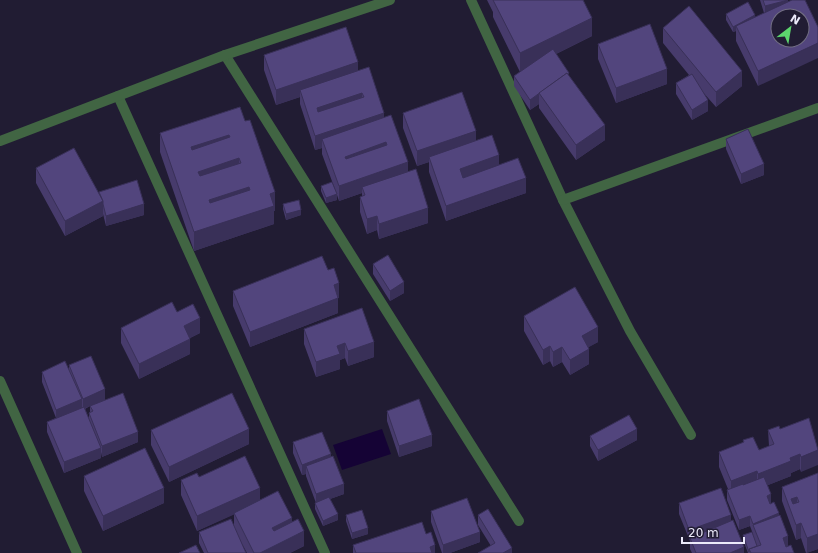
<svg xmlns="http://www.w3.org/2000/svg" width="818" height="553" viewBox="0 0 818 553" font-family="'DejaVu Sans',sans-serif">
<rect width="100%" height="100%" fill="#211c33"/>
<!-- water -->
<polygon fill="#150335" points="382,429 391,454 342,470 333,445"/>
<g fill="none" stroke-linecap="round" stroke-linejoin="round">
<!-- minor -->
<g stroke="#416543" stroke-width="10">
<polyline points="471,0 563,200 630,331 691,435"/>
<polyline points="225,55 519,521"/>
<polyline points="118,96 325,553"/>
<polyline points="0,141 225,55 390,0"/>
<polyline points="563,200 818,108"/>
<polyline points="0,381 77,553"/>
</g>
</g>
<!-- wall -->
<g fill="#473b6c" fill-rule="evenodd">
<polygon points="487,0 583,0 592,36 556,54 605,140 576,160 539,108 539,104 530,110 514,86 514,76 520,72 493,17 493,12"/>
<polygon points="760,0 788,0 758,86 736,41 736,31 733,32 726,20 726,14 755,17 764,13"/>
<polygon points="663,28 742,86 716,107 701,90 708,111 692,120 676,94 676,83 689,75 663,43"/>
<polygon points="598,44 667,84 616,103 598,59"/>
<polygon points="264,55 358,70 384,117 408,171 428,223 379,239 377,230 367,234 360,212 360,197 362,197 362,193 339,201 337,195 337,200 326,203 321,191 321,186 336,192 322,154 322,148 315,150 300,104 300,97 276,105 264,70"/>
<polygon points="240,107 275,211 274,211 274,224 194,251 160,152 160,133"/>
<polygon points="403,113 476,141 526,193 446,221 429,172 429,162 417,166 403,128"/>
<polygon points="726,139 764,175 741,184 726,149"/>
<polygon points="36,168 99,194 99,192 144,215 106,226 103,214 103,216 65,236 36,183"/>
<polygon points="283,204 301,215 286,220 283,209"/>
<polygon points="373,264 404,293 390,301 373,274"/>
<polygon points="328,270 339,298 338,298 338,313 250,347 233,306 233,291"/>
<polygon points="362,308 374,357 348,366 345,358 340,360 340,369 316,377 304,344 304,329"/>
<polygon points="177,312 200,333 190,338 190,354 139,379 121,343 121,328"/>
<polygon points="524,316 598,342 588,347 589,364 570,375 562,362 553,367 550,361 543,365 524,331"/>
<path d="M 69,365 L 105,400 L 138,442 L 102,457 L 101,452 L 101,458 L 64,473 L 47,432 L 47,422 L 56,418 L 42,382 L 42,372 L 69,369 ZM 90,406 L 90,412 L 89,413 L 89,419 L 85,409 Z"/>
<polygon points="387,411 432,446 399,457 387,421"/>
<polygon points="809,418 801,472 800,469 791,473 791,476 768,485 771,503 779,516 788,546 794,553 748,553 743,540 743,535 753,536 753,534 750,526 739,530 727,500 727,490 728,489 719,467 719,452 743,443 743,440 759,450 769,446 768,430 780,429"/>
<polygon points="151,430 249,444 169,482 151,445"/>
<polygon points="590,436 637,440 598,461 590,446"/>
<polygon points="293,442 331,456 344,494 330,499 338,520 323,526 315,509 315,503 316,503 306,476 306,474 302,475 293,453"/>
<polygon points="818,473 818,549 806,553 801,538 796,540 782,501 782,487"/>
<polygon points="84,476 164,503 103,531 84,491"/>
<polygon points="199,477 260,500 292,522 304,546 290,553 247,553 240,540 246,553 204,553 199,543 199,532 234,526 234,514 197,531 181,495 181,480"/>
<polygon points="679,503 731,521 744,553 692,553 690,549 690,541 679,514"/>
<polygon points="431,511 480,542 450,553 442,553 431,522"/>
<polygon points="346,515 368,534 352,539 346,521"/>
<polygon points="478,515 512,553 491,546 478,525"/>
<polygon points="426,534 435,553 353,553 353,545"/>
</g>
<!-- shaded-wall -->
<g fill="#393058">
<polygon points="788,0 788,10 765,17 765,6"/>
<polygon points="755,15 755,21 736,26 736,31 733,32 733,27"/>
<polygon points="592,18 592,36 520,72 520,53"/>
<polygon points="818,43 818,58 758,86 758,71"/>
<polygon points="358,62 358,77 300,90 300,97 276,105 276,90"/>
<polygon points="667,69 667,84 616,103 616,88"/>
<polygon points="742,71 742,86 716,107 716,92"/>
<polygon points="362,93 362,108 317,123 317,108"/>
<polygon points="539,94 539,104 530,110 530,100"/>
<polygon points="708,100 708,111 692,120 692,110"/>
<polygon points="384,113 384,128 322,139 322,148 315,150 315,136"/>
<polygon points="605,125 605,140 576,160 576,145"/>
<polygon points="476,131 476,146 429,157 429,162 417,166 417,151"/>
<polygon points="229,135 229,153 191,166 191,147"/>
<polygon points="386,142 386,157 345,172 345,157"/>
<polygon points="499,155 499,170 460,183 460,169"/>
<polygon points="239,158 239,177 198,191 198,172"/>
<polygon points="408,162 408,177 362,187 362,193 339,201 339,186"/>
<polygon points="764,164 764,175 741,184 741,174"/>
<polygon points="526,178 526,193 446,221 446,206"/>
<polygon points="249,187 249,205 209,218 209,200"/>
<polygon points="275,192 275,211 274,211 274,224 194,251 194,232 270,194"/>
<polygon points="337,194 337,200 326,203 326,198"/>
<polygon points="103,201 103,216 65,236 65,221"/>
<polygon points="144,204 144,215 106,226 106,216"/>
<polygon points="428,208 428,223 379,239 379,224"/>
<polygon points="301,210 301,215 286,220 286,214"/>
<polygon points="377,216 377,230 367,234 367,219"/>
<polygon points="404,282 404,293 390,301 390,291"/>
<polygon points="339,283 339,298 335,299 338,298 338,313 250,347 250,332 334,285"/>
<polygon points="200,318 200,333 184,341 184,326"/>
<polygon points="598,327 598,342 582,351 582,336"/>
<polygon points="190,339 190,354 139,379 139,364"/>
<polygon points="374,342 374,357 348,366 348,351"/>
<polygon points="345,343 345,358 340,360 340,369 316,377 316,362 337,346"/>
<polygon points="550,346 550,361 543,365 543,350"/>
<polygon points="562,347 562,362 553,367 553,352"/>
<polygon points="589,349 589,364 570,375 570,360"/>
<polygon points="105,389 105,400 83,409 83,399"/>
<polygon points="82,399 82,409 56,420 56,410"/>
<polygon points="249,429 249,444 169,482 169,467"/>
<polygon points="637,429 637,440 598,461 598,450"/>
<polygon points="138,432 138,442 102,457 102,446"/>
<polygon points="432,435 432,446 399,457 399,446"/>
<polygon points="101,448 101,458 64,473 64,462"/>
<polygon points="818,450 818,465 801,472 801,457"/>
<polygon points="331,454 331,465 306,466 306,474 302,475 302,465"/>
<polygon points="800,454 800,469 791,473 791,476 758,489 758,474 790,458"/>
<polygon points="757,471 757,486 731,496 731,481"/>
<polygon points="344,484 344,494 316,504 316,494"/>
<polygon points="164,488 164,503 103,531 103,516"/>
<polygon points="260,488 260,503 197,531 197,516"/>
<polygon points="771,494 771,505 767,506 767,496"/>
<polygon points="797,497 797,512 792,514 791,499"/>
<polygon points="779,513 779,524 753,525 753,534 753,524"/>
<polygon points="338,514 338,520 323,526 323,521"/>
<polygon points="731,515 731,525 690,538 689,541 689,530"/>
<polygon points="750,516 750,526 739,530 739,520"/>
<polygon points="292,518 292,533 272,543 272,528"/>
<polygon points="801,523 801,538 796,540 796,525"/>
<polygon points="368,528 368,534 352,539 352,533"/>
<polygon points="304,531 304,546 290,553 260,553"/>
<polygon points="480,532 480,542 450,553 443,553 443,545"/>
<polygon points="818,534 818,549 807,553 807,538"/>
<polygon points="788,536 788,547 783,548 783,538"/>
<polygon points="435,545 435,553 430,553 430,547"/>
<polygon points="744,547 744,553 730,553"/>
<polygon points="512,548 512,553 503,553"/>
</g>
<!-- building -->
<g fill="#52457d" stroke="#393058" fill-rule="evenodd">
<polygon points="493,0 583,0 592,18 520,53"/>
<polygon points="763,0 788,0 765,6"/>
<path d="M 792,0 L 805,0 L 818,27 L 818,43 L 758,71 L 736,26 ZM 778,16 L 802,16 L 802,40 L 778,40 Z"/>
<polygon points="748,2 755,15 733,27 726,14"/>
<polygon points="689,6 742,71 716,92 663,28"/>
<polygon points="650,24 667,69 616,88 598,44"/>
<polygon points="346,27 358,62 276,90 264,55"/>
<polygon points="553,49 569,73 568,74 567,73 530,100 514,76"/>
<path d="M 369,67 L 384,113 L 315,136 L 300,90 ZM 362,93 L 364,97 L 318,112 L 317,108 Z"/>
<polygon points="567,73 605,125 576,145 539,93"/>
<polygon points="692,74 708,100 692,110 676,83"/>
<polygon points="462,92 476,131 417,151 403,113"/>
<path d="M 240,107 L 245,121 L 250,120 L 275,192 L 270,194 L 274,206 L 194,232 L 160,133 ZM 229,135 L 230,137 L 192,150 L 191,147 ZM 239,158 L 241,163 L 200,176 L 198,172 ZM 249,187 L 250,190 L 210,203 L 209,200 Z"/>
<path d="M 391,115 L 408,162 L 339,186 L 322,139 ZM 386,142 L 387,145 L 346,159 L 345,157 Z"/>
<polygon points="748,129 764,164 741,174 726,139"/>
<polygon points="492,135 499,155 460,169 463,178 518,158 526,178 446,206 429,157"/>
<polygon points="74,148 103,201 65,221 36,168"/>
<polygon points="416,169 428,208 379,224 377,216 367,219 360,197 365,195 362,187"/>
<polygon points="137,180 144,204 106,216 103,204 103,201 99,192"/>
<polygon points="332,182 337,194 326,198 321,186"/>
<polygon points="299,200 301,210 286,214 283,204"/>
<polygon points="388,255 404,282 390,291 373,264"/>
<polygon points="322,256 328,270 334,268 339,283 334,285 338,298 250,332 233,291"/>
<polygon points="575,287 598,327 582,336 589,349 570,360 562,347 553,352 550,346 543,350 524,316"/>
<polygon points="172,302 177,312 193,304 200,318 184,326 190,339 139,364 121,328"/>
<polygon points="362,308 374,342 348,351 345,343 337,346 340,354 316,362 304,329"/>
<polygon points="91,356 105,389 83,399 69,365"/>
<polygon points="65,361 82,399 56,410 42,372"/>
<polygon points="123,393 138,432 102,446 89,413 93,411 90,406"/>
<polygon points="232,393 249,429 169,467 151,430"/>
<polygon points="419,399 432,435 399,446 387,411"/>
<polygon points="84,407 101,448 64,462 47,422"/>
<polygon points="629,415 637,429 598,450 590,436"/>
<polygon points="809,418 818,450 801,457 800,454 790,458 791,461 758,474 757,471 731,481 719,452 744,442 743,440 753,437 759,450 774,444 768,430 779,426 780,429"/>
<polygon points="322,432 331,454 302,465 293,442"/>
<polygon points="145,448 164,488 103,516 84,476"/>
<polygon points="245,456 260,488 197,516 181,480 197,473 199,477"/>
<polygon points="333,456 344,484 316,494 306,466"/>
<path d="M 818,473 L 818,534 L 807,538 L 801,523 L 796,525 L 782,487 ZM 797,497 L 799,502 L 793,504 L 791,499 Z"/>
<polygon points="764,477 771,494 767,496 770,504 774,502 779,513 753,524 750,516 739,520 727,490 743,484 743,485"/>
<polygon points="721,488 731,515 689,530 679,503"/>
<polygon points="278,491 292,518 272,528 274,531 298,519 304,531 260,553 254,553 234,513"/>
<polygon points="329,497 338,514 323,521 315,503"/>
<polygon points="467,498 480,532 443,545 431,511"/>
<polygon points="488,509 512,548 503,553 478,553 495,543 478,515"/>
<polygon points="362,510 368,528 352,533 346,515"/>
<polygon points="780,515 788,536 783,538 786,547 791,545 794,553 751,553 749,549 761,545 753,525"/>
<polygon points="231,519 246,553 208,553 199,532"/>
<polygon points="733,520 744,547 730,553 696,553 690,538"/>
<polygon points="422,522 426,534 431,532 435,545 430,547 432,553 356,553 353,545"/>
<polygon points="752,532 757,546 749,549 749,552 743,535"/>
<polygon points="196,545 200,553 179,553"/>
</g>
<!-- north arrow -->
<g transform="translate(790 28) rotate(31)"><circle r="19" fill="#211c33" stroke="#726e83"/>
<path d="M0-3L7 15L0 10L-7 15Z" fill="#5cd56d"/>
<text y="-6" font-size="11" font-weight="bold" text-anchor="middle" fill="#eceafa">N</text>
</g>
<!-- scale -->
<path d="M682 537v6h62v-6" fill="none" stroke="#eceafa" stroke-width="2"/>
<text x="688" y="537" font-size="12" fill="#eceafa" stroke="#211c33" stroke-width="3" paint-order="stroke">20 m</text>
</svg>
